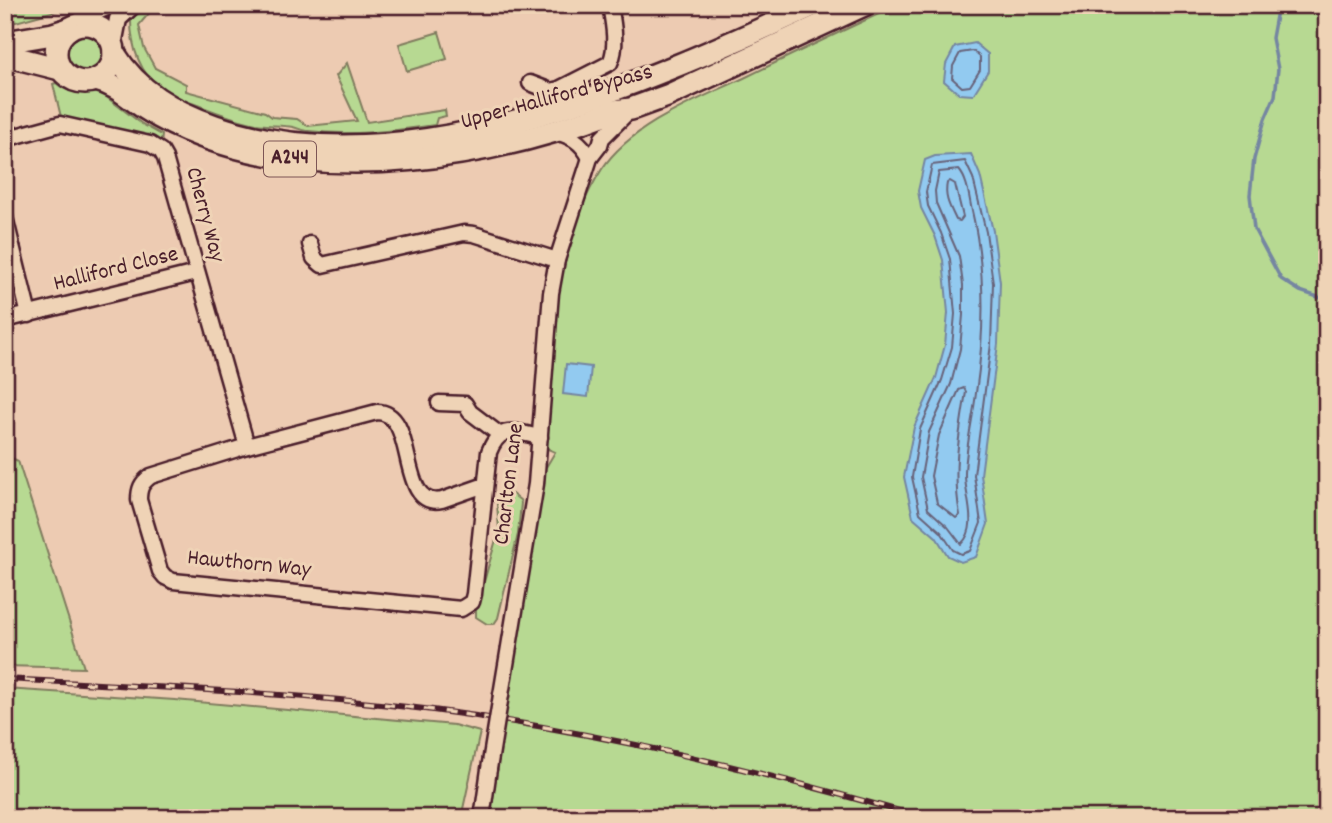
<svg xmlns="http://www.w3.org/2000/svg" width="1332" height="823" viewBox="0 0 1332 823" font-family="Dekko,sans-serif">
<rect width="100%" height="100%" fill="#edcbb2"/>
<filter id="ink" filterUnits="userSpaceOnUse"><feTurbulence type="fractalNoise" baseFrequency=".0143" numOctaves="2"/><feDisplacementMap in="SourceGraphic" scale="14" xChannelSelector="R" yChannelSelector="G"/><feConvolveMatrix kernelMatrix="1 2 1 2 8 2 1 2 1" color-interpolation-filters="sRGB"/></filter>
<g filter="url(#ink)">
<!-- green -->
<g fill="#b7d992" stroke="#807c5e" stroke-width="2">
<polygon points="5,5 77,5 5,25"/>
<path d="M 143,5 L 181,5 L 150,12 L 139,25 L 144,48 L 155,68 L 186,84 L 186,91 L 265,112 L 272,117 L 297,119 L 308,126 L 357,121 L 336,76 L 347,63 L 367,122 L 445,110 L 446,116 L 437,118 L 435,125 C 394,131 350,136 308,131 C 303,131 298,128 293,127 C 281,125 268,126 256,124 C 236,120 218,113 200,106 C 186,100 173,100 161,90 C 138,71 130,43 131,14 Z"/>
<path d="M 898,5 L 1327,5 L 1327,818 L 482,818 L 536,484 L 555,452 L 546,448 C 552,356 550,249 602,169 C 632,124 697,100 744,78 C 795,53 846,29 898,5 Z"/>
<circle cx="85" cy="53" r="24"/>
<polygon points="439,32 447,59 407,71 399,44"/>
<path d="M 56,83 C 73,98 83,87 101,93 L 142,124 L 162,135 L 161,145 L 61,117 L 53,84 Z"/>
<polygon points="5,455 18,461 84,668 5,666"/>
<polygon points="512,494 520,500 521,503 518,534 498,618 494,624 487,624 476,617 476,610 499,529 497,504"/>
<polygon points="5,689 175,700 454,725 480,732 461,818 5,818"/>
</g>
<!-- water -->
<g fill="#92caf0" stroke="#7586a1" stroke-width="2">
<polygon points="975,43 988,54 988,71 973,95 959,94 944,81 946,64 955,47"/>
<polygon points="971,154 980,175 993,231 1000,282 998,344 981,475 988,524 976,557 961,562 948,556 936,537 913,517 904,477 914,427 936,378 945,345 948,313 943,260 935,236 921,208 918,191 925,160 935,156"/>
<polygon points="566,364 591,367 588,397 563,394"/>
</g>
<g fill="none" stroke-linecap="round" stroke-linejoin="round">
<!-- shore -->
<g stroke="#67637a" stroke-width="2">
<polygon points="973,51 980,57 980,70 970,86 962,87 952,78 953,66 960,53"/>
<polygon points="965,161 973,178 986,232 993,283 991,344 974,475 981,523 970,551 961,554 953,550 941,532 920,513 912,477 920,429 942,380 952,347 955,314 950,259 941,233 928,206 926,192 932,165"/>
<path d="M 959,170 C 968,180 969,198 972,211 C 986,271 985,331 976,393 C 973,419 966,445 965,473 C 964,495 980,527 961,544 L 948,527 L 928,509 L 921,477 L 929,432 L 951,384 L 960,349 L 963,315 L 963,285 L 959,256 L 936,203 L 935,191 L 939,172 Z"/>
<path d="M 950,181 L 955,184 L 963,217 L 960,221 L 956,220 C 950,207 944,198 947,183 Z"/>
<path d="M 964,388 L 966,392 C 959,435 952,471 960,515 L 956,518 L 937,503 L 931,476 L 939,435 L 959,390 Z"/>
</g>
<!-- stream -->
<polyline stroke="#7586a1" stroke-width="3.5" points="1278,5 1272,38 1278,69 1275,96 1265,119 1254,159 1250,195 1254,229 1281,279 1300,291 1327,300"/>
<!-- minor casing -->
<g stroke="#4a1f2b" stroke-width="19">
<g id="minor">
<path d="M 530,83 L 551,91 L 559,89 L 610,63 C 618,47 613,22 610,5"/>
<path d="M 553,131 C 571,136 581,141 590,158"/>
<polyline points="5,139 60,124 150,144 161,151 165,158 247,446"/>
<polyline points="5,217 29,315"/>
<polyline points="310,244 314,258 322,265 464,233 474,234 557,260"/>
<polyline points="5,320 196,273"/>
<polyline points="439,403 465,404 470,412 499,434"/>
<path d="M 485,485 L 442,500 C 396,510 419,412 377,412 L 247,446 L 151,476 C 141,483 139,489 139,500 L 160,571 L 165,577 L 173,581 L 461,609 L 472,602 L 474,594 L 489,452 C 501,423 514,432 540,437"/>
<polyline points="501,695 536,484 551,293 557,260 590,158 600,145 602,138 631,109"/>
<polyline points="482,818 489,769"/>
</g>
</g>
<!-- tertiary casing -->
<g stroke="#4a1f2b" stroke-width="21">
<g id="tertiary">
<polyline points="76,25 87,15 111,5"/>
<polyline points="113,45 118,19 133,5"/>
</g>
</g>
<!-- primary casing -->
<g stroke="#4a1f2b" stroke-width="26">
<g id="primary">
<circle cx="85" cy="53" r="29"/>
<polyline points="5,42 53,34 69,29"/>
<path d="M 114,53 C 138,92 173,111 215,126 C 404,191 643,84 814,5"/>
<polyline points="5,55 60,69"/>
<path d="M 96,80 C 117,85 129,98 146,109 C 164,121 184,130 203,137 C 332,184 488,159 614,111 L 631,109 L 667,96 L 864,5"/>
</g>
</g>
<!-- minor -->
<use href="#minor" stroke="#efd3b6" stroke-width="14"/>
<!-- tertiary -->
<use href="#tertiary" stroke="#efd3b6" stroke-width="16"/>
<!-- primary -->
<use href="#primary" stroke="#efd3b6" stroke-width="21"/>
<!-- rail casing -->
<g stroke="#4a1f2b" stroke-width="6">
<path id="rail" d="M 5,679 C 148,687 291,692 433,710 C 602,732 761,771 924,818"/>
</g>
<!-- rail -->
<use href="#rail" stroke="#efd3b6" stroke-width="3.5" stroke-dasharray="10" stroke-linecap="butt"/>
<!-- minor-bridge casing -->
<g stroke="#4a1f2b" stroke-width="19" stroke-linecap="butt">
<polyline id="minor-bridge" points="489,769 501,695"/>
</g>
<!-- minor-bridge -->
<use href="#minor-bridge" stroke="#efd3b6" stroke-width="14"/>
</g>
</g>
<g text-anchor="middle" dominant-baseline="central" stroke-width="6" stroke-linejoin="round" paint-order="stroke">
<!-- shield labels -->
<rect fill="#efd3b6" stroke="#7c5555" stroke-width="2" x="264" y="141.5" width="52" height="35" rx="5"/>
<g font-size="21" font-weight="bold" fill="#4a1f2b">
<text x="290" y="159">A244</text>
</g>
<!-- street labels -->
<g font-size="23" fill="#4a1f2b" stroke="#efd3b6">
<text transform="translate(557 98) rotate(-15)">Upper Halliford Bypass</text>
<text transform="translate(204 215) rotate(75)">Cherry Way</text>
<text transform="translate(116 270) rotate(-14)">Halliford Close</text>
<text transform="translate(510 484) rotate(-83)">Charlton Lane</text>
<text transform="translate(249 565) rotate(6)">Hawthorn Way</text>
</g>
</g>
<!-- margin -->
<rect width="1332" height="823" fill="none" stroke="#efd3b6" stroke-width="28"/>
<rect x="14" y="14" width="1304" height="795" fill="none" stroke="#4a1f2b" stroke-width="2.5" filter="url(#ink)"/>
</svg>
